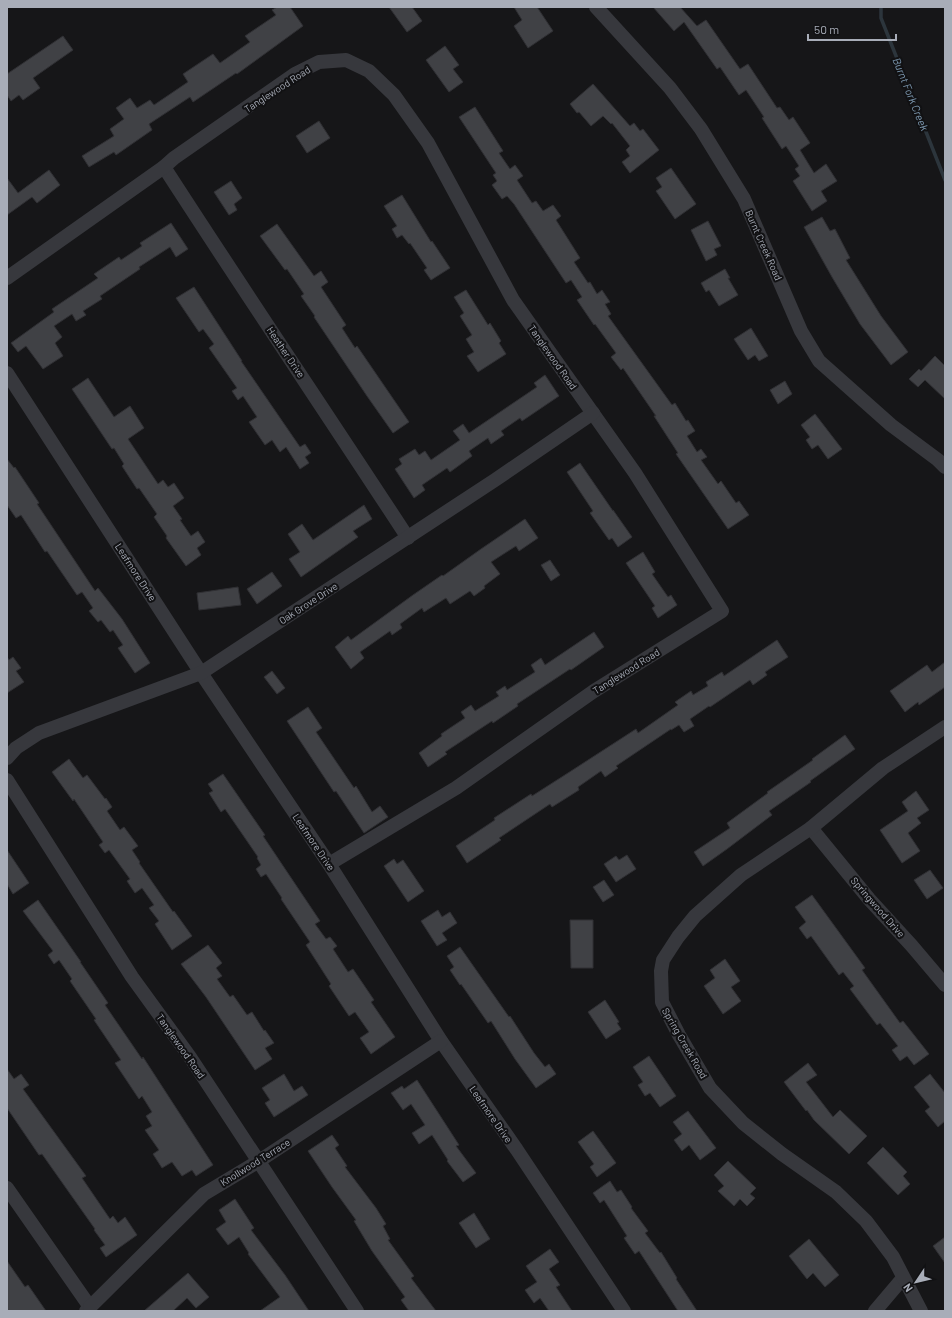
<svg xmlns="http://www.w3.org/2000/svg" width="952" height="1318" viewBox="0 0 952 1318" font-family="Barlow,sans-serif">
<rect width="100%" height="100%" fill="#161618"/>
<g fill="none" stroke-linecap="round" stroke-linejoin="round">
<!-- stream -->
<polyline stroke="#2c353c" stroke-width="3.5" points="881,7 881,18 945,180"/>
</g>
<!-- building -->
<g fill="#404145" stroke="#303034">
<polygon points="277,7 290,7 303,26 237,74 236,73 193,102 190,97 149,124 152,130 116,155 114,152 89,167 82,156 114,136 110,129 124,119 116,108 130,98 137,108 150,100 154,105 188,82 183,74 213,54 220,63 250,42 245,36 276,15 272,10"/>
<polygon points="389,7 412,7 422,21 407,32"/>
<polygon points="514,7 537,7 553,31 528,48 514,26 522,20"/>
<polygon points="653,7 680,7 697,26 706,20 740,69 748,64 777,108 780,107 789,120 793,117 810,143 800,150 814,173 826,164 837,181 821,191 827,201 812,211 793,181 800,176 795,169 799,166 786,146 782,149 762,118 764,117 746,90 739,95 720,67 717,69 684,22 674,31"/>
<polygon points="63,36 73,50 33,78 40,88 23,100 19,95 11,101 7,95 7,74"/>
<polygon points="445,46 459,65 453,69 463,82 449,92 426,60"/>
<polygon points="593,84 630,126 634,123 640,131 643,129 659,150 630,173 622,162 630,156 626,150 630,146 612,123 611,124 603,116 591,126 579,112 577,113 570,104"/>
<polygon points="475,107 503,151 499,153 510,169 515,165 523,176 517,180 532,203 536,201 543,211 553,205 561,216 556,220 580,258 574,262 588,283 590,282 597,294 602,290 610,302 605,304 611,314 608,316 672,405 675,403 686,421 688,420 695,431 687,436 697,452 701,449 707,457 701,460 718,484 721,481 736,503 739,501 749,515 728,529 676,454 678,453 654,416 656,416 623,368 621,370 611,357 616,353 595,324 594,325 577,300 582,297 571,280 566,283 514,204 507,196 502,199 492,185 497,181 493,175 496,173 459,117"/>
<polygon points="319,121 330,138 307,153 296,136"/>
<polygon points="671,168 696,204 675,219 656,191 662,187 656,178"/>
<polygon points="49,170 60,185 37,203 32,197 7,215 7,178 18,193"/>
<polygon points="231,181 242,198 234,204 237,210 229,215 214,192"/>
<polygon points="402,195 431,242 432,241 450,268 431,280 424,270 427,268 410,243 409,244 402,235 397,238 392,229 397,226 384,206"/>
<polygon points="822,217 830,231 835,229 850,258 846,260 881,316 908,352 891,365 860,324 832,277 804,227"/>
<polygon points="708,221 721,246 714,249 717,255 706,261 691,230"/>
<polygon points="171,223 188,249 176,257 170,247 139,267 140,269 100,296 102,299 83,311 86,315 76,321 72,314 54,326 62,337 55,343 63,356 43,369 26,346 18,352 11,343 54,312 52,309 98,278 94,274 119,257 121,260 142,246 140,243"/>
<polygon points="277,224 314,276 321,271 328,282 321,287 346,325 342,328 355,348 357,346 409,422 393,433 367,396 314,317 315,316 301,296 304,294 287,269 285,270 260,236"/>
<polygon points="725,269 730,278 728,278 738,295 719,306 709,290 706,292 701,283"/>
<polygon points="194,287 242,361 241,361 300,447 305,444 311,453 305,457 309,463 300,469 286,447 280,452 272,440 265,445 249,422 257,417 243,396 238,400 232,391 237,388 209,348 214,344 203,329 199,332 176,298"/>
<polygon points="466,290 488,325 490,323 501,341 499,343 506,354 478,372 467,356 474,352 466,339 472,335 460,316 464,313 454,297"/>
<polygon points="751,328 768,356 759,361 755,355 748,360 734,339"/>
<polygon points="935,356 945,366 945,399 925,380 918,387 909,379 919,369 921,371"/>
<polygon points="545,375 559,396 522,421 520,418 501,431 504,435 491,444 488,438 469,451 472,456 450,472 447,468 422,485 425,490 414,498 395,469 402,464 399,459 415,449 419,455 425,451 431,460 460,440 453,431 463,424 469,433 537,387 534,383"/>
<polygon points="88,378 114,417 130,406 144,428 128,439 158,484 163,480 168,487 174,483 184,498 173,506 182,519 180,520 191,536 198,531 205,542 197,548 201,555 186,566 166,538 167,536 154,517 157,514 139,488 137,489 122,466 124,464 114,448 112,449 72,389"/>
<polygon points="785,381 792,394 778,404 770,390"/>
<polygon points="815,414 842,449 828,459 818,445 812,449 806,440 810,437 801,425"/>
<polygon points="7,459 14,468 15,467 39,503 37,504 95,591 98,588 122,619 150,663 135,673 118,648 123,645 113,630 110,632 101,620 98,622 89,611 93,608 82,592 77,595 47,551 45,552 21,515 16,518 7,505"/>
<polygon points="580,463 613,511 613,510 632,537 618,547 612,538 609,540 590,513 593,511 567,472"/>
<polygon points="364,505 372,519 353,531 358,537 301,577 289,559 300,552 288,534 302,524 313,540"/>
<polygon points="525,519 538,538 519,551 516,546 491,562 500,574 484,586 485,588 474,596 470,591 450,604 446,598 424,612 422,608 400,624 402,628 392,635 390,631 360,652 364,658 351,669 335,647 348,636 351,640 413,595 442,575 443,576 481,549"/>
<polygon points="643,552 655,572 652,574 668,597 671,595 677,605 658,618 652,608 655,606 626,563"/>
<polygon points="550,560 560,575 551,581 541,565"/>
<polygon points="272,572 282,586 257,604 247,589"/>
<polygon points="238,587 241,605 199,610 197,593"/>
<polygon points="594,632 604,647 571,670 570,669 517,704 518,706 493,723 492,721 445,752 447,754 428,767 419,753 442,736 441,734 465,718 461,712 471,705 475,711 499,696 496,692 505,686 507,690 535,672 531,665 541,658 545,665"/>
<polygon points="777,640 788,657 765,672 767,675 753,685 750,680 710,707 709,706 690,719 694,726 684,732 679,725 671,730 671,729 616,766 618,768 605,777 601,771 578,787 579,790 552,807 550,804 499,838 501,840 467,863 456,846 495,820 494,818 531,794 532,796 568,773 636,729 638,733 678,705 675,702 691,691 693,695 708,686 706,682 722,672 724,676"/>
<polygon points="7,657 9,660 13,657 21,668 16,671 24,682 7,693"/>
<polygon points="945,662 945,687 919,705 918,702 905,712 890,691 927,665 932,672"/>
<polygon points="272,671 285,688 277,694 264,677"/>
<polygon points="308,707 322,728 316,732 354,788 356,786 372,812 380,806 388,817 364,833 336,791 334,792 287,721"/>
<polygon points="845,735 855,749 810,781 811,782 769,811 772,815 727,849 703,866 694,852 730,828 727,823 768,793 767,792 813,760 812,759"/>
<polygon points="69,759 83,778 87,775 105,799 106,798 112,807 107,811 120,830 124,827 138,846 132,850 140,862 139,863 173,912 174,911 192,936 172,950 155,924 159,921 149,908 154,905 142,888 135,893 127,881 130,879 109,850 105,853 99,845 103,842 74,799 73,801 52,772"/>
<polygon points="223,774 265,835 263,836 320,921 315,924 326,939 330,937 337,946 333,949 348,972 353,969 374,1000 371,1002 395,1037 371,1054 360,1038 369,1032 355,1012 349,1016 329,986 331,984 306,945 310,942 281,899 282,898 266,874 261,877 256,869 261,865 257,858 258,857 225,809 221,812 209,793 213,791 208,784"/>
<polygon points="916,791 929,810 917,818 921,823 908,833 920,851 902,863 880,830 908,811 902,802"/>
<polygon points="7,850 29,883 13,894 7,884"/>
<polygon points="627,855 636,869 616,882 604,864 616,856 619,860"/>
<polygon points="394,859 397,864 403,860 424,891 408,902 384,866"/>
<polygon points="930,870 943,888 927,899 914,880"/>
<polygon points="604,880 614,895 603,902 593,887"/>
<polygon points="812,895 865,968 862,970 900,1023 903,1021 929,1054 914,1065 907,1056 900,1061 892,1050 898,1046 880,1023 877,1025 850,989 854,986 843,972 839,975 811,936 807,939 799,928 806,922 795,907"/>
<polygon points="38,900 81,962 80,962 108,1003 105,1005 142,1059 143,1057 213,1165 196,1176 192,1170 182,1176 172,1162 162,1168 153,1154 159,1150 145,1130 152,1126 146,1116 152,1112 142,1096 139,1099 115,1063 121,1060 94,1020 96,1019 70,981 72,979 59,960 54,964 48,955 53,951 23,911"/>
<polygon points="438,910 442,917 450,912 457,923 442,933 447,940 437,946 421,921"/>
<polygon points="570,920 593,920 593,968 571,968"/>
<polygon points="208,945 222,963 216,968 222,976 217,979 230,997 233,995 247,1015 252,1012 264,1031 265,1030 274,1043 265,1048 272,1059 255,1070 206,997 181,964"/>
<polygon points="460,947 509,1017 510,1016 534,1053 545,1067 549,1064 556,1074 536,1088 515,1059 491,1021 488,1023 461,984 460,985 450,970 454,967 447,956"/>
<polygon points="725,959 740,981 731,987 741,1001 723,1014 704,986 715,978 710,970"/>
<polygon points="605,1000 619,1022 617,1023 621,1029 606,1039 588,1012"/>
<polygon points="649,1056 676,1096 660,1107 650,1093 645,1096 638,1085 643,1082 633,1067"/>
<polygon points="808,1063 817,1075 806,1082 833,1117 840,1110 867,1136 849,1154 814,1120 807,1110 806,1111 784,1082"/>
<polygon points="7,1069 14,1079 21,1074 29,1085 23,1089 86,1176 82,1178 110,1219 113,1216 118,1223 125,1217 137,1235 106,1257 100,1248 105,1245 94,1230 95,1229 42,1154 39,1155 7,1108"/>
<polygon points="284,1074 294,1091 302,1086 308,1095 274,1117 265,1103 270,1100 262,1088"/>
<polygon points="930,1074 945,1093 945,1121 938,1127 925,1111 930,1107 914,1087"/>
<polygon points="417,1080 459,1145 456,1146 476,1173 463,1182 447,1161 448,1160 432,1135 419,1144 412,1133 425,1125 411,1104 403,1110 391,1093 402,1086 404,1089"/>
<polygon points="688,1111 716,1148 700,1160 689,1145 682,1151 674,1140 682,1134 673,1122"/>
<polygon points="593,1131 616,1163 597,1177 590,1167 594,1164 578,1142"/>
<polygon points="332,1135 339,1145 335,1148 347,1166 345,1167 376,1208 386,1224 383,1226 390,1239 388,1240 414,1276 411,1278 436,1311 409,1311 401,1300 405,1297 372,1251 354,1221 356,1220 332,1187 308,1151"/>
<polygon points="883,1147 907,1172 903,1176 910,1184 898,1195 867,1163"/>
<polygon points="728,1161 756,1188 750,1194 755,1198 747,1206 740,1199 734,1206 718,1191 724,1186 714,1175"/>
<polygon points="610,1181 617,1192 621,1190 632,1207 631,1208 648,1231 645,1233 660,1253 661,1252 677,1278 676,1279 697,1311 678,1311 639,1251 635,1254 624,1238 627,1236 604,1200 600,1203 593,1193"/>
<polygon points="235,1199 254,1228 251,1230 285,1275 309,1311 260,1311 280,1297 248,1254 249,1253 239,1237 228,1245 216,1229 226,1222 219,1210"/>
<polygon points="474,1213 490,1239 476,1248 459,1223"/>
<polygon points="945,1237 945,1263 933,1246"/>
<polygon points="809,1239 839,1275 825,1287 813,1273 807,1279 789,1256"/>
<polygon points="550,1249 559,1262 549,1269 560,1285 556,1287 572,1311 549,1311 540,1298 534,1303 525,1290 537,1282 526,1266"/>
<polygon points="7,1261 25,1287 28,1285 46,1311 7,1311"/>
<polygon points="188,1273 209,1297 196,1308 187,1298 173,1311 144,1311"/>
</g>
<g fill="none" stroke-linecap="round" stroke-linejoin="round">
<!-- minor -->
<g stroke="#37383d" stroke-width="14">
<polyline points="596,7 670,88 701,129 744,199 801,331 819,361 891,425 938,460 945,467"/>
<path d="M 164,167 C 244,291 327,414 408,538"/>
<polyline points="7,278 164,167 174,158 295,74 319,62 346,60 369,71 394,95 428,143 513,300 635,473 722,611 594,691 456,788 329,864"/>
<polyline points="7,373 201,673 329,864 441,1041 517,1150 624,1311"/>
<polyline points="7,758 16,748 39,733 201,673 495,480 593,413"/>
<polyline points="7,780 132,977 190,1057 357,1311"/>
<polyline points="811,828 869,899 912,946 945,985"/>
<polyline points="7,1188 90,1307 86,1311"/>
<polyline points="90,1307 204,1194 259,1161 441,1041"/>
<polyline points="875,1311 903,1278"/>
<polyline points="921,1311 893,1257 866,1221 836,1192 782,1154 743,1123 710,1088 679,1035 662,1002 661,971 663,960 678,937 695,916 741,875 811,828 883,768 945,727"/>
</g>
</g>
<g text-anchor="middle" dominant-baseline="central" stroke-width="4" stroke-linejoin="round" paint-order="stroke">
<!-- street labels -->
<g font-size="10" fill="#a8adb8" stroke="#111113">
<text transform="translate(277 89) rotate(-33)">Tanglewood Road</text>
<text transform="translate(764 245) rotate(66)">Burnt Creek Road</text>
<text transform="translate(286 352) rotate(56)">Heather Drive</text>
<text transform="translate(553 357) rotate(55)">Tanglewood Road</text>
<text transform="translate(136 572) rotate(57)">Leafmore Drive</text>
<text transform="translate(308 603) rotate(-33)">Oak Grove Drive</text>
<text transform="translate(626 671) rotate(-32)">Tanglewood Road</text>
<text transform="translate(314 842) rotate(56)">Leafmore Drive</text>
<text transform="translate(878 907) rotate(49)">Springwood Drive</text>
<text transform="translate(685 1043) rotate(60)">Spring Creek Road</text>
<text transform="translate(181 1046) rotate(55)">Tanglewood Road</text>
<text transform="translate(491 1114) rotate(55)">Leafmore Drive</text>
<text transform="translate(255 1162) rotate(-32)">Knollwood Terrace</text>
</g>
<!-- water labels -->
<g font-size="11" font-style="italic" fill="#7f9bb3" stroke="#111113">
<text transform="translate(911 94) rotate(68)">Burnt Fork Creek</text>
</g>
</g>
<!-- border -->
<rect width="952" height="1318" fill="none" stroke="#a8adb8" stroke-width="16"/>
<!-- north arrow -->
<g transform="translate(916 1282) rotate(235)" stroke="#111113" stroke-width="3" paint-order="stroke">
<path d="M0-3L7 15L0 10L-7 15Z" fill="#a8adb8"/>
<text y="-6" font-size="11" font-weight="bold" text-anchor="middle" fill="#a8adb8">N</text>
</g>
<!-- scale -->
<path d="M808 34v6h88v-6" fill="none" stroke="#a8adb8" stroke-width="2"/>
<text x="814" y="34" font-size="12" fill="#a8adb8" stroke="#111113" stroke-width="3" paint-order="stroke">50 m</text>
</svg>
